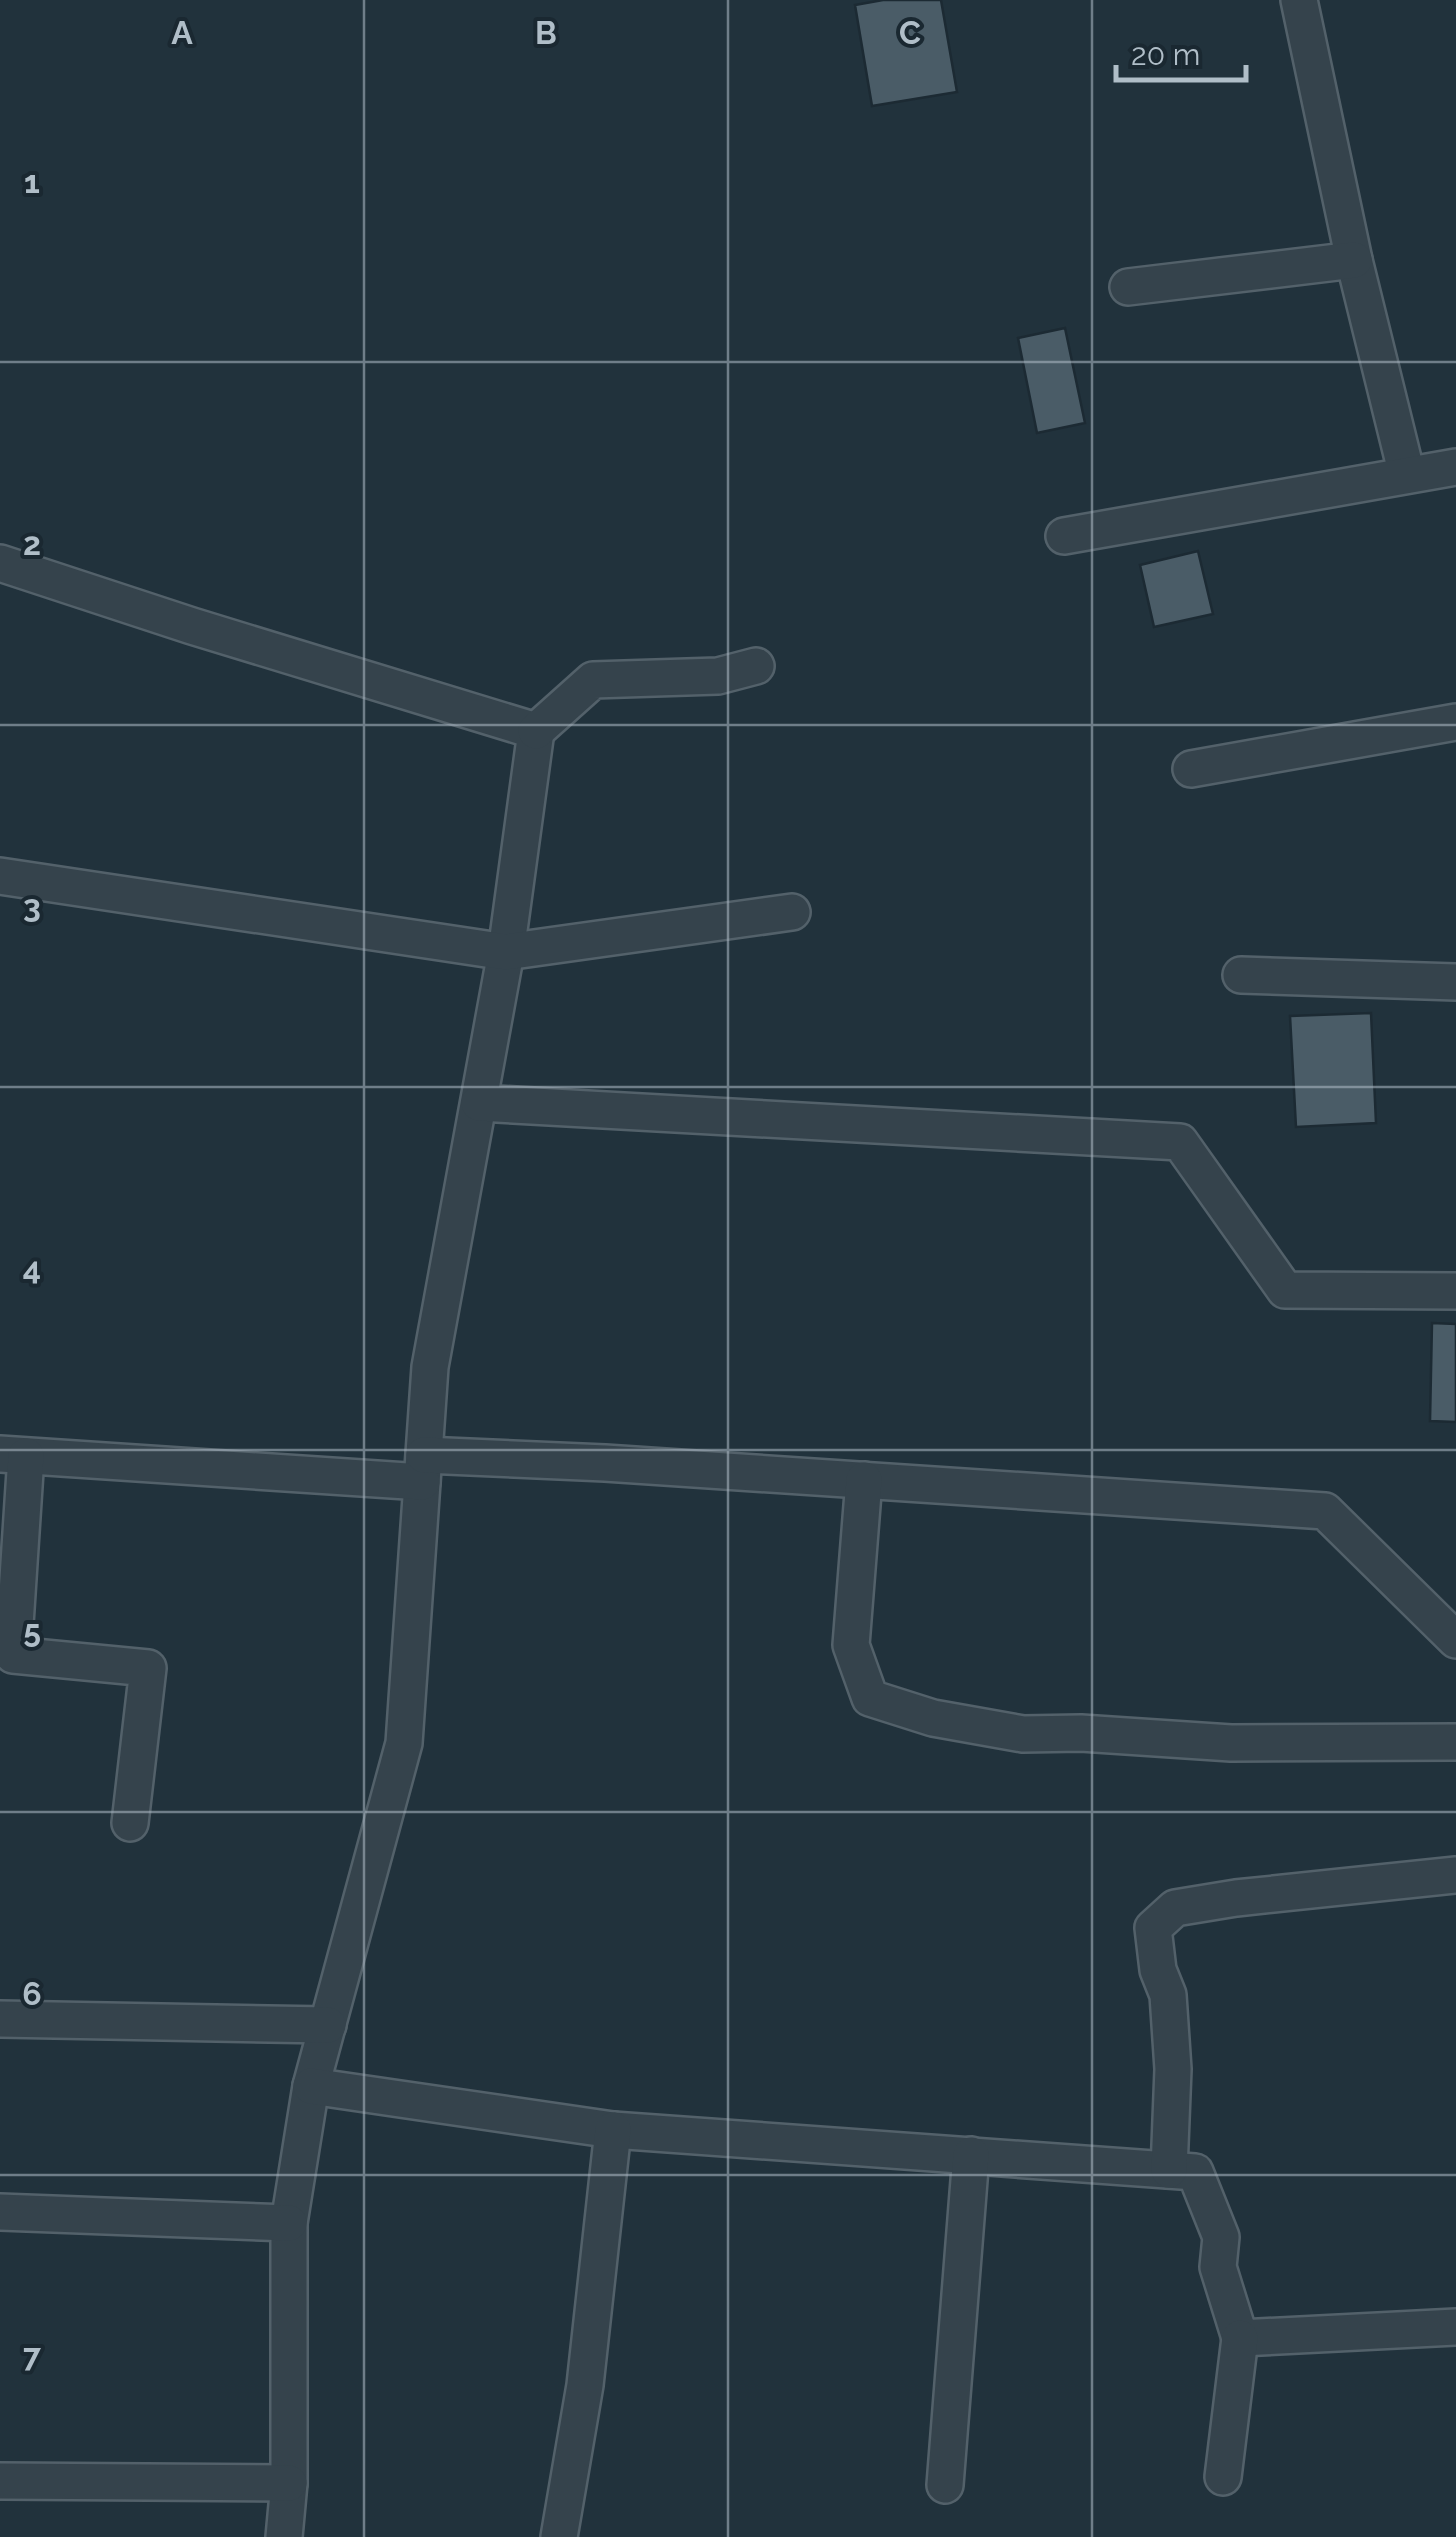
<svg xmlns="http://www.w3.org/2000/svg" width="1456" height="2537" viewBox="0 0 1456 2537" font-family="Raleway,sans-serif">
<rect width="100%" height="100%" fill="#21323c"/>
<!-- building -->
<g fill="#4a5c67" stroke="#1c2a33" stroke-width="2.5">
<polygon points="883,0 941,0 957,92 872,106 855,5"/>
<polygon points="1065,328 1085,423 1037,433 1018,338"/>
<polygon points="1198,551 1213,614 1154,627 1140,565"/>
<polygon points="1371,1013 1376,1123 1296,1127 1290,1016"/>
<polygon points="1432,1323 1456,1324 1456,1422 1430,1421"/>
</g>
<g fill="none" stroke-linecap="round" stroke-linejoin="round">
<!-- street casing -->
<g stroke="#53616a" stroke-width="40">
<g id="street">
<polyline points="1299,0 1354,260 1407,475"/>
<polyline points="1128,287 1354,260"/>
<polyline points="1064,536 1456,467"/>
<polyline points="0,563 192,626 536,731 506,952 430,1367 404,1743 311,2086 289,2223 289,2483 284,2537"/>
<polyline points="536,731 593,680 718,676 756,666"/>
<polyline points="1191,769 1456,722"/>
<polyline points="0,876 506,952 792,912"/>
<polyline points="1241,975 1456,982"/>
<polyline points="479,1103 1180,1142 1285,1290 1456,1291"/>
<polyline points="0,1454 422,1482"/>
<polyline points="424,1455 605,1463 1325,1511 1456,1640"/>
<polyline points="26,1456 13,1655 148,1668 130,1823"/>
<polyline points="864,1480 851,1645 870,1698 933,1718 1023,1734 1081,1733 1231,1743 1456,1742"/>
<polyline points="0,2019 328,2025"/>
<polyline points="311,2086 613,2130 1195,2172 1221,2237 1218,2267 1240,2338 1456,2327"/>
<polyline points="1169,2170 1173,2069 1168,1995 1158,1970 1153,1928 1175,1908 1236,1898 1456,1875"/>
<polyline points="0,2212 289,2223"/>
<polyline points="1223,2477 1240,2338"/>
<polyline points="0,2481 289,2483"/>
<polyline points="945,2485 971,2155"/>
<polyline points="559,2537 585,2385 613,2130"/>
</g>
</g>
<!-- street -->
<use href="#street" stroke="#35434c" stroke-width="35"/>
</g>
<!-- grid -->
<path fill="none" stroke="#b0bec8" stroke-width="2.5" stroke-opacity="0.55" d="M 364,0 L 364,2537M 728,0 L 728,2537M 1092,0 L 1092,2537M 0,362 L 1456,362M 0,725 L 1456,725M 0,1087 L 1456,1087M 0,1450 L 1456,1450M 0,1812 L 1456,1812M 0,2175 L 1456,2175"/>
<g font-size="32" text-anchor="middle" font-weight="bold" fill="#b0bec8" stroke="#1a2831" stroke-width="8" stroke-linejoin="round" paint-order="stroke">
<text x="182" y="44">A</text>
<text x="546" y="44">B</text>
<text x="910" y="44">C</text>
<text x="32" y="193">1</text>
<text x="32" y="555">2</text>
<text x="32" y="917">3</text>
<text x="32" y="1280">4</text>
<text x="32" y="1642">5</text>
<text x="32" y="2005">6</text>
<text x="32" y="2367">7</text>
</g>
<!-- scale -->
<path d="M1116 65v15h130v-15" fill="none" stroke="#b0bec8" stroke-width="5"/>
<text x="1131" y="65" font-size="30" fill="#b0bec8" stroke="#1a2831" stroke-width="8" paint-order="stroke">20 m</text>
</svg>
